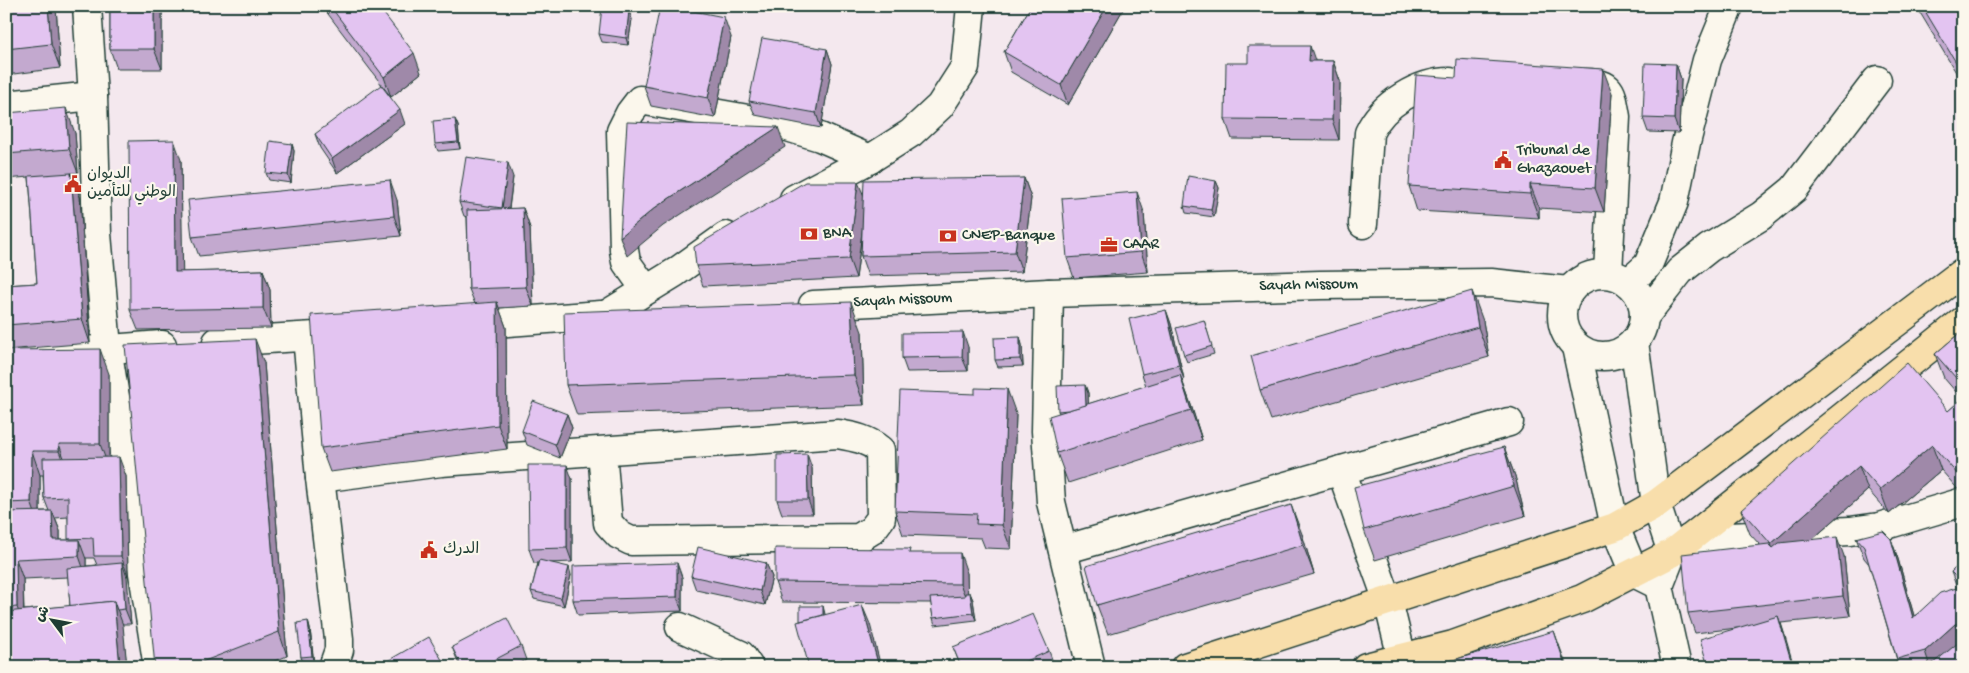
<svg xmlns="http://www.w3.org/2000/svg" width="1969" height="673" viewBox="0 0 1969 673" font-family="'Gochi Hand','Playpen Sans Arabic',sans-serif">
<rect width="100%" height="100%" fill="#f4e8ee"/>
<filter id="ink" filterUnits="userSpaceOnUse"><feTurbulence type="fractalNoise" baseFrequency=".02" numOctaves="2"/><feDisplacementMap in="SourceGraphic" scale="10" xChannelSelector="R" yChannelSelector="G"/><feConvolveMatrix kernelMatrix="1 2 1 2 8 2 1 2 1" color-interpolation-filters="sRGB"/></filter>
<g filter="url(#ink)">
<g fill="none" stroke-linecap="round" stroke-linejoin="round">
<!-- minor casing -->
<g stroke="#1f3d34" stroke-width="31">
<g id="minor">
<polyline points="87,6 93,96 97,234 107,347 158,667"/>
<path d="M 1581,83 C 1612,83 1611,88 1616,117 L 1608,273"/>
<polyline points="6,105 93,96"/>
<polyline points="794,199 870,159 911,133 940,106 965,67 971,6"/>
<path d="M 1363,224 L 1369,133 C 1382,104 1419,82 1450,82"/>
<circle cx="1603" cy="315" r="41"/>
<polyline points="1629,282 1648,265 1674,202 1686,143 1707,60 1729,6"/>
<polyline points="646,290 626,262 624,250 621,131 630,113 640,100 781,125 820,137 870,159"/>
<polyline points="1049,293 1046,431 1051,502 1091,667"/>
<path id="s1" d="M 813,305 L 1049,293 L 1320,285 L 1491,283 L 1569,291"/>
<polyline points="606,315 676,272 726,236"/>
<polyline points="1644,317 1680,271 1709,248 1761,216 1794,189 1877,80"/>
<polyline points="467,325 601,315"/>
<polyline points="307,337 320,478 339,639 339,650 333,667"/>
<polyline points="217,342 349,334"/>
<polyline points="1634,342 1656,504 1672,553 1659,586 1677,667"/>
<polyline points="1576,347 1615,527 1634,573 1654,583"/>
<polyline points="6,357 162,345"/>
<polyline points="1341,470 1388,601 1402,658"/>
<path d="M 320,478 L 441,462 L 838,434 C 855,437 867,439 880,450 L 881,518 L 872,530 L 859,538 L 631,541 L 619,535 L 608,523 L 602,451"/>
<polyline points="1689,539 1850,531 1879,527 1963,502"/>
<polyline points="1063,550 1509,422"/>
<polyline points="680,627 741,655 749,667"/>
</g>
</g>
<!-- major casing -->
<g stroke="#1f3d34" stroke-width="31">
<g id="major">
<polyline points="1185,667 1615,527 1656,504 1963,272"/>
<polyline points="1366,667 1453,645 1582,599 1672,553 1963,321"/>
</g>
</g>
<!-- minor -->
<use href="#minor" stroke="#fbf7ec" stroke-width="28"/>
<!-- major -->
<use href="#major" stroke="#f8deab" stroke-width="28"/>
</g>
<!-- wall -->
<g fill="#c3a9cf" stroke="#1f3d34" fill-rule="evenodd">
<polygon points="6,6 56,6 60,68 6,75"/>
<polygon points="110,6 162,6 162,69 117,69 110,49"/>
<polygon points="322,6 378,6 421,73 391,97"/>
<polygon points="1031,6 1125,6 1068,105 1011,72 1004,52"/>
<polygon points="1916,6 1963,6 1963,84"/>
<polygon points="632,19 628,45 602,42 599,34"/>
<polygon points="731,37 715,118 651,106 644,86"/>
<polygon points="827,49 832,64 821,128 755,115 749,101"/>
<polygon points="1315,61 1333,61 1340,81 1339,140 1232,139 1225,119 1248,63"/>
<polygon points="1676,64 1681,79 1679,133 1648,132 1643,118"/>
<polygon points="1612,93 1604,212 1539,208 1539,218 1417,211 1409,186"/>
<polygon points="6,113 75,133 78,173 71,173 80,197 90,343 6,350 6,285 37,283 29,177 6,179"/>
<polygon points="455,119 458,126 460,149 438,151 435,144"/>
<polygon points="405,124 337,173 320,148 315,134"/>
<polygon points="292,144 294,151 291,183 269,180 266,173"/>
<polygon points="181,160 182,272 263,270 270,290 271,328 138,330 130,310"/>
<polygon points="513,177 509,209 523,208 530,228 533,306 499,308 506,327 507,449 330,472 321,448 475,304 469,289 467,217 464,216 459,202"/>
<polygon points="1024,178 1031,198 1022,272 868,276 861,256 862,232 856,278 703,286 696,266 863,196"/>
<polygon points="1216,181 1219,188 1214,217 1186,213 1184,206"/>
<polygon points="397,200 401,236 199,256 192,237"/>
<polygon points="1144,212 1148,272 1074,278 1067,258"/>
<polygon points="1166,310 1171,324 1184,379 1182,380 1191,405 1202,440 1068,483 1057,453 1059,413 1058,411 1085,385 1088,393 1088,404 1146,386 1142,374"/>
<polygon points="1204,320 1214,354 1187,362 1184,355"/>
<polygon points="1483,321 1489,357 1271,420 1260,390"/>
<polygon points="1963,330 1963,495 1941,470 1889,514 1868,490 1813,539 1844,556 1850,616 1781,623 1785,636 1737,628 1695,633 1688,613 1760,545 1750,534 1741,510 1948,411 1962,399 1944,378 1935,354"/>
<polygon points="862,332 864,405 577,415 566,385"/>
<polygon points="1020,337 1022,345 1023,366 998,367 995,360"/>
<polygon points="968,347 968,371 907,372 902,358"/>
<path d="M 6,350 L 109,374 L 109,457 L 126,476 L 128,576 L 126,576 L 131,624 L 122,624 L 127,667 L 6,667 ZM 40,475 L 43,475 L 44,498 L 49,511 L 40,511 ZM 68,517 L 69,540 L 60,540 L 60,531 L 55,518 ZM 86,558 L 94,558 L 97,565 L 86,566 ZM 68,577 L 70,606 L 24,610 L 23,579 Z"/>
<polygon points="264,363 287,656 260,667 155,667"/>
<polygon points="567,414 572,428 560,458 527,445 522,431"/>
<polygon points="1016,414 1011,549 985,548 981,538 903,535 895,511"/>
<polygon points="1504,447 1515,476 1525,516 1375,560 1364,530"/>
<polygon points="812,468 813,514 782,514 777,500"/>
<polygon points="572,479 572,562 550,563 571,575 564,606 534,599 531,591 538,563 534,563 529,549"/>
<polygon points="1302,534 1314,574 1108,634 1097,605"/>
<polygon points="1856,538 1891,539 1898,559 1914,616 1957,588 1951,572 1963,561 1963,667 1899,667 1869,564 1864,558"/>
<polygon points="1963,538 1963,556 1958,543"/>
<polygon points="766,563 772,577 765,605 696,590 691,576"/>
<polygon points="967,573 967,593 970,593 973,600 976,620 935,625 933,618 931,603 782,602 775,582"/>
<polygon points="682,577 682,611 578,615 573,600"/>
<polygon points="308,621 310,629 314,664 303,665 301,657"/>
<polygon points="521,646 526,660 514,667 460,667 452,647"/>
<polygon points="953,647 1049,651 1054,665 1051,667 961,667"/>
</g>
<!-- shaded-wall -->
<g fill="#9f89a9" stroke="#1f3d34">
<polygon points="48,6 56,6 60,68 51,44"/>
<polygon points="154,6 162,6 162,69 154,49"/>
<polygon points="1107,6 1125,6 1068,105 1061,85"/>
<polygon points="629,11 632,19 628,45 626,38"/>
<polygon points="724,17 731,37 715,118 708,98"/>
<polygon points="1310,46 1317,66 1309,61"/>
<polygon points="827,49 832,64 821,128 816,113"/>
<polygon points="414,53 421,73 391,97 384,77"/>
<polygon points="1333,61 1340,81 1339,140 1332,120"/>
<polygon points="1676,64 1681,79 1679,133 1674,119"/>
<polygon points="1603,69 1612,93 1604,212 1595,188"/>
<polygon points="66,108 75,133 78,173 69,149"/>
<polygon points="400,110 405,124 337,173 332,159"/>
<polygon points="455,119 458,126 460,149 458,142"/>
<polygon points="778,127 785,147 663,226 627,256 620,237 656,207"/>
<polygon points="174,140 181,160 183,292 175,272"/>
<polygon points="292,144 294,151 291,183 288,175"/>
<polygon points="508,163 513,177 507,222 502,208"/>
<polygon points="71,173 80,197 90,343 82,319"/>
<polygon points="1024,178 1031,198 1022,272 1015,252"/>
<polygon points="390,180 397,200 401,236 394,216"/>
<polygon points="1216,181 1219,188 1214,217 1211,210"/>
<polygon points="858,182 866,201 856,278 849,259"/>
<polygon points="1530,184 1539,208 1539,218 1530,194"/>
<polygon points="1137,192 1144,212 1148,272 1141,252"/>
<polygon points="523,208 530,228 533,306 526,287"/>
<polygon points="263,270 270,290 271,328 263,308"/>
<polygon points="1472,291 1483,321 1489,357 1478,327"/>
<polygon points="497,302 506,327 507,449 498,425"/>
<polygon points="851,302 862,332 864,405 854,375"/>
<polygon points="1166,310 1171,324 1184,379 1179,365"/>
<polygon points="963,332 968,347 968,371 962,357"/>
<polygon points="1020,337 1022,345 1023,366 1020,359"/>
<polygon points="255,339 264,363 287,656 279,632"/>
<polygon points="100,349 109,374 109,468 100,444"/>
<polygon points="1180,375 1191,405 1202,440 1191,410"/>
<polygon points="1085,385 1088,393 1089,417 1086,410"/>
<polygon points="1007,389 1016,414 1011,549 1002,525"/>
<polygon points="567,414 572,428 560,458 555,444"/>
<polygon points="59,444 68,469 68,475 59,451"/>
<polygon points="1932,445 1941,470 1889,514 1880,490"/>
<polygon points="1504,447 1515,476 1525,516 1514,486"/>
<polygon points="32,451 40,475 40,527 31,502"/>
<polygon points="807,454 812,468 813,514 808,500"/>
<polygon points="119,457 126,476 128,576 121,556"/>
<polygon points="567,465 572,479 572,562 567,548"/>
<polygon points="1859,466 1868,490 1780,568 1771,544"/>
<polygon points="1963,473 1963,487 1959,476"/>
<polygon points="1291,505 1302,534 1314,574 1303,545"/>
<polygon points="52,511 60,531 60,557 53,540"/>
<polygon points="1837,537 1844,556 1850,616 1843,596"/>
<polygon points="1891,539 1898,559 1920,637 1913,618"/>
<polygon points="79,540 86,559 86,576 79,556"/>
<polygon points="960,553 967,573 968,603 960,584"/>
<polygon points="16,559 23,579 24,627 17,607"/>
<polygon points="122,563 127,577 131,624 125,609"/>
<polygon points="677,563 682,577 682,611 677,597"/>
<polygon points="766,563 772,577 765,605 760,591"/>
<polygon points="569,567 571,575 564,606 561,598"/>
<polygon points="970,593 973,600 976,620 973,613"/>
<polygon points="114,601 123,625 127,667 120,667"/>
<polygon points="862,605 870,624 881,667 879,667"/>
<polygon points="823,606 825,614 826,635 823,627"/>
<polygon points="1778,616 1785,636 1794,667 1793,667"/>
<polygon points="308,621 310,629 314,664 312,656"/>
<polygon points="1955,624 1962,644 1932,664 1933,667 1930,667 1925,651"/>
<polygon points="1554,631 1567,667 1565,667 1565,665"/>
</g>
<!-- building -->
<g fill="#e3c4f1" stroke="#1f3d34">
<polygon points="6,6 48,6 51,44 6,49"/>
<rect x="110" y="6" width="44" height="43"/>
<polygon points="330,6 378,6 414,53 384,77"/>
<polygon points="660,6 667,6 724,17 708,98 644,86"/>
<polygon points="1031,6 1107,6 1061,85 1004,52"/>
<polygon points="1922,6 1963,6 1963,74"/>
<polygon points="602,7 629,11 626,38 599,34"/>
<polygon points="762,38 827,49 816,113 749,101"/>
<polygon points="1248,46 1310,46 1309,61 1333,61 1332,120 1225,119 1226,63 1248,63"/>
<polygon points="1457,59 1603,69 1595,188 1530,184 1530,194 1409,186 1416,75 1456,78"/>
<polygon points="1645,63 1676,64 1674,119 1643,118"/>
<polygon points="381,85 400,110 332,159 315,134"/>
<polygon points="66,108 69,149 6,154 6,113"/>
<polygon points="455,119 458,142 435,144 433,121"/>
<polygon points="627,122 778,127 656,207 620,237"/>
<polygon points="174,140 175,272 263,270 263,308 130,310 129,141"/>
<polygon points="270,141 292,144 288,175 266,173"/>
<polygon points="466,157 508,163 502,208 459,202"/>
<polygon points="71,173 82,319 6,325 6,285 37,283 29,176"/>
<polygon points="1188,176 1216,181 1211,210 1184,206"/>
<polygon points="1024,178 1015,252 861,256 864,180"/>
<polygon points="390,180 394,216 192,237 188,200"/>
<polygon points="805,182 858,182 849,259 696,266 694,247"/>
<polygon points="1137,192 1141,252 1067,258 1062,198"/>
<polygon points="523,208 526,287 469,289 467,210"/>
<polygon points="1472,291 1478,327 1260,390 1251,356"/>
<polygon points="497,302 498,425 321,448 311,315"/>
<polygon points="851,302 854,375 566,385 564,312"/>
<polygon points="1166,310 1179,365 1142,374 1129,319"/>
<polygon points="1204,320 1212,346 1184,355 1176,328"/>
<polygon points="1963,330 1963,386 1935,354"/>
<polygon points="963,332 962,357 902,358 902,333"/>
<polygon points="1020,337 1020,359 995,360 994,338"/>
<polygon points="255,339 279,632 189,667 155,667 125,345"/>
<polygon points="100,349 100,444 59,444 59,451 32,451 31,502 6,503 6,350"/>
<polygon points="1907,363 1948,411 1963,398 1963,473 1959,476 1932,445 1880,490 1859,466 1771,544 1741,510"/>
<polygon points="1180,375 1191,410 1057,453 1049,416"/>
<polygon points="1085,385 1086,405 1068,410 1058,411 1057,386"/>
<polygon points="975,388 1007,389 1002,525 976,524 977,514 895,511 900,391 975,394"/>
<polygon points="533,401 567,414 555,444 522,431"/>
<polygon points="1504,447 1514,486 1364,530 1354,487"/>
<polygon points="807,454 808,500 777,500 777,455"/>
<polygon points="119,457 121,556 94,556 93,538 68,539 68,497 44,498 43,458"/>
<polygon points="528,465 567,465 567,548 529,549"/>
<polygon points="1291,505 1303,545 1097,605 1086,566"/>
<polygon points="52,511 53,540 79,540 79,556 16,559 17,607 6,608 6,512"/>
<polygon points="1883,531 1891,539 1913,618 1940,593 1963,586 1963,622 1955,624 1925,651 1897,659 1864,547 1856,538"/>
<polygon points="1837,537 1843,596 1688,613 1682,554 1769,544 1773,548 1779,543"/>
<polygon points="1963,538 1963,548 1958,543"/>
<polygon points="698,547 766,563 760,591 691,576"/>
<polygon points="775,548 910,549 909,553 960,553 960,584 775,582"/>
<polygon points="539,560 569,567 561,598 531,591"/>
<polygon points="1963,561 1963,584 1951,572"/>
<polygon points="122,563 125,609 117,610 114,601 70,606 67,568"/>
<polygon points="677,563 677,597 573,600 573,566"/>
<polygon points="965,593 970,593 973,613 933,618 930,598 965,596"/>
<polygon points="114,601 120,667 40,667 39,662 6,665 6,612"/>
<polygon points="862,605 879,667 809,667 797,622"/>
<polygon points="800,606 823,606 823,615 800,621"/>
<polygon points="1033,614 1049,651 1013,667 961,667 953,647"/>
<polygon points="1778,616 1793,667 1708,667 1700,639"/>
<polygon points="507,618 521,646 481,667 462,667 452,647"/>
<polygon points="308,621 312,656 301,657 297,623"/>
<polygon points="1554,631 1565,665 1559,667 1429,667"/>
<polygon points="429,637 446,667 377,667"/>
<polygon points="1963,639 1963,667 1934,667 1932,664"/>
<polygon points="552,660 554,667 534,667"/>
<polygon points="718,663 719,667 704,667"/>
</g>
</g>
<!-- icons -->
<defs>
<g id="civic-bare" transform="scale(1.35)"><path d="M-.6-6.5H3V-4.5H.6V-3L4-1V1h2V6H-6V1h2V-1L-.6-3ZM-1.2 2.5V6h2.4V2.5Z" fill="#c8321e" stroke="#fbf7ec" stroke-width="2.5" paint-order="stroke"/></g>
<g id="bank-bare" transform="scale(1.35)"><path d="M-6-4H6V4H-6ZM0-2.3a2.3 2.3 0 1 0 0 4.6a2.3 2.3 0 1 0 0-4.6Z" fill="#c8321e" stroke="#fbf7ec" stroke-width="2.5" paint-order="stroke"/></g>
<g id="office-bare" transform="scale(1.35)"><path d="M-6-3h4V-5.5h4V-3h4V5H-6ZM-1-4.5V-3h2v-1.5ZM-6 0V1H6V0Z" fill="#c8321e" stroke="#fbf7ec" stroke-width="2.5" paint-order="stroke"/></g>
</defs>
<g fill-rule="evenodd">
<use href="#civic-bare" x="1503" y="160"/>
<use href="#civic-bare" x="73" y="184"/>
<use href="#bank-bare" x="809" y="234"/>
<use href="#bank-bare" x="948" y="236"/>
<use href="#office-bare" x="1109" y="245"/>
<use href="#civic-bare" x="429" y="550"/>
</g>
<g text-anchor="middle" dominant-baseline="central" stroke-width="4.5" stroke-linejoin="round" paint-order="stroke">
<!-- poi labels -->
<g font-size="16" fill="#1f3d34" stroke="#fbf7ec" text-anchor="start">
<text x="1517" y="151">Tribunal de<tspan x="1517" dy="18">Ghazaouet</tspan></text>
<text x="87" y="175">الديوان<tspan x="87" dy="18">الوطني للتأمين</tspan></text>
<text x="823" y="234">BNA</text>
<text x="962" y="236">CNEP-Banque</text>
<text x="1123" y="245">CAAR</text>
<text x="443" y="550">الدرك</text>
</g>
<!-- street labels -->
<g font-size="16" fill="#1f3d34" stroke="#fbf7ec">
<text stroke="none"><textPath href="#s1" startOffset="496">Sayah Missoum</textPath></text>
<text stroke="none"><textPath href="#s1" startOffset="90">Sayah Missoum</textPath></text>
</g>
</g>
<!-- margin -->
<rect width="1969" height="673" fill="none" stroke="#fbf7ec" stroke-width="25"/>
<rect x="12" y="12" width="1944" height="648" fill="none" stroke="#1f3d34" stroke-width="2" filter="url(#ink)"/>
<!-- north arrow -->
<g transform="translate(52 620) rotate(302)" stroke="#fbf7ec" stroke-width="4" paint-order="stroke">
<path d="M0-4L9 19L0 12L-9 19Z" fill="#1f3d34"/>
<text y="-8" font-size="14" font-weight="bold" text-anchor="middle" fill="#1f3d34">ش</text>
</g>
</svg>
